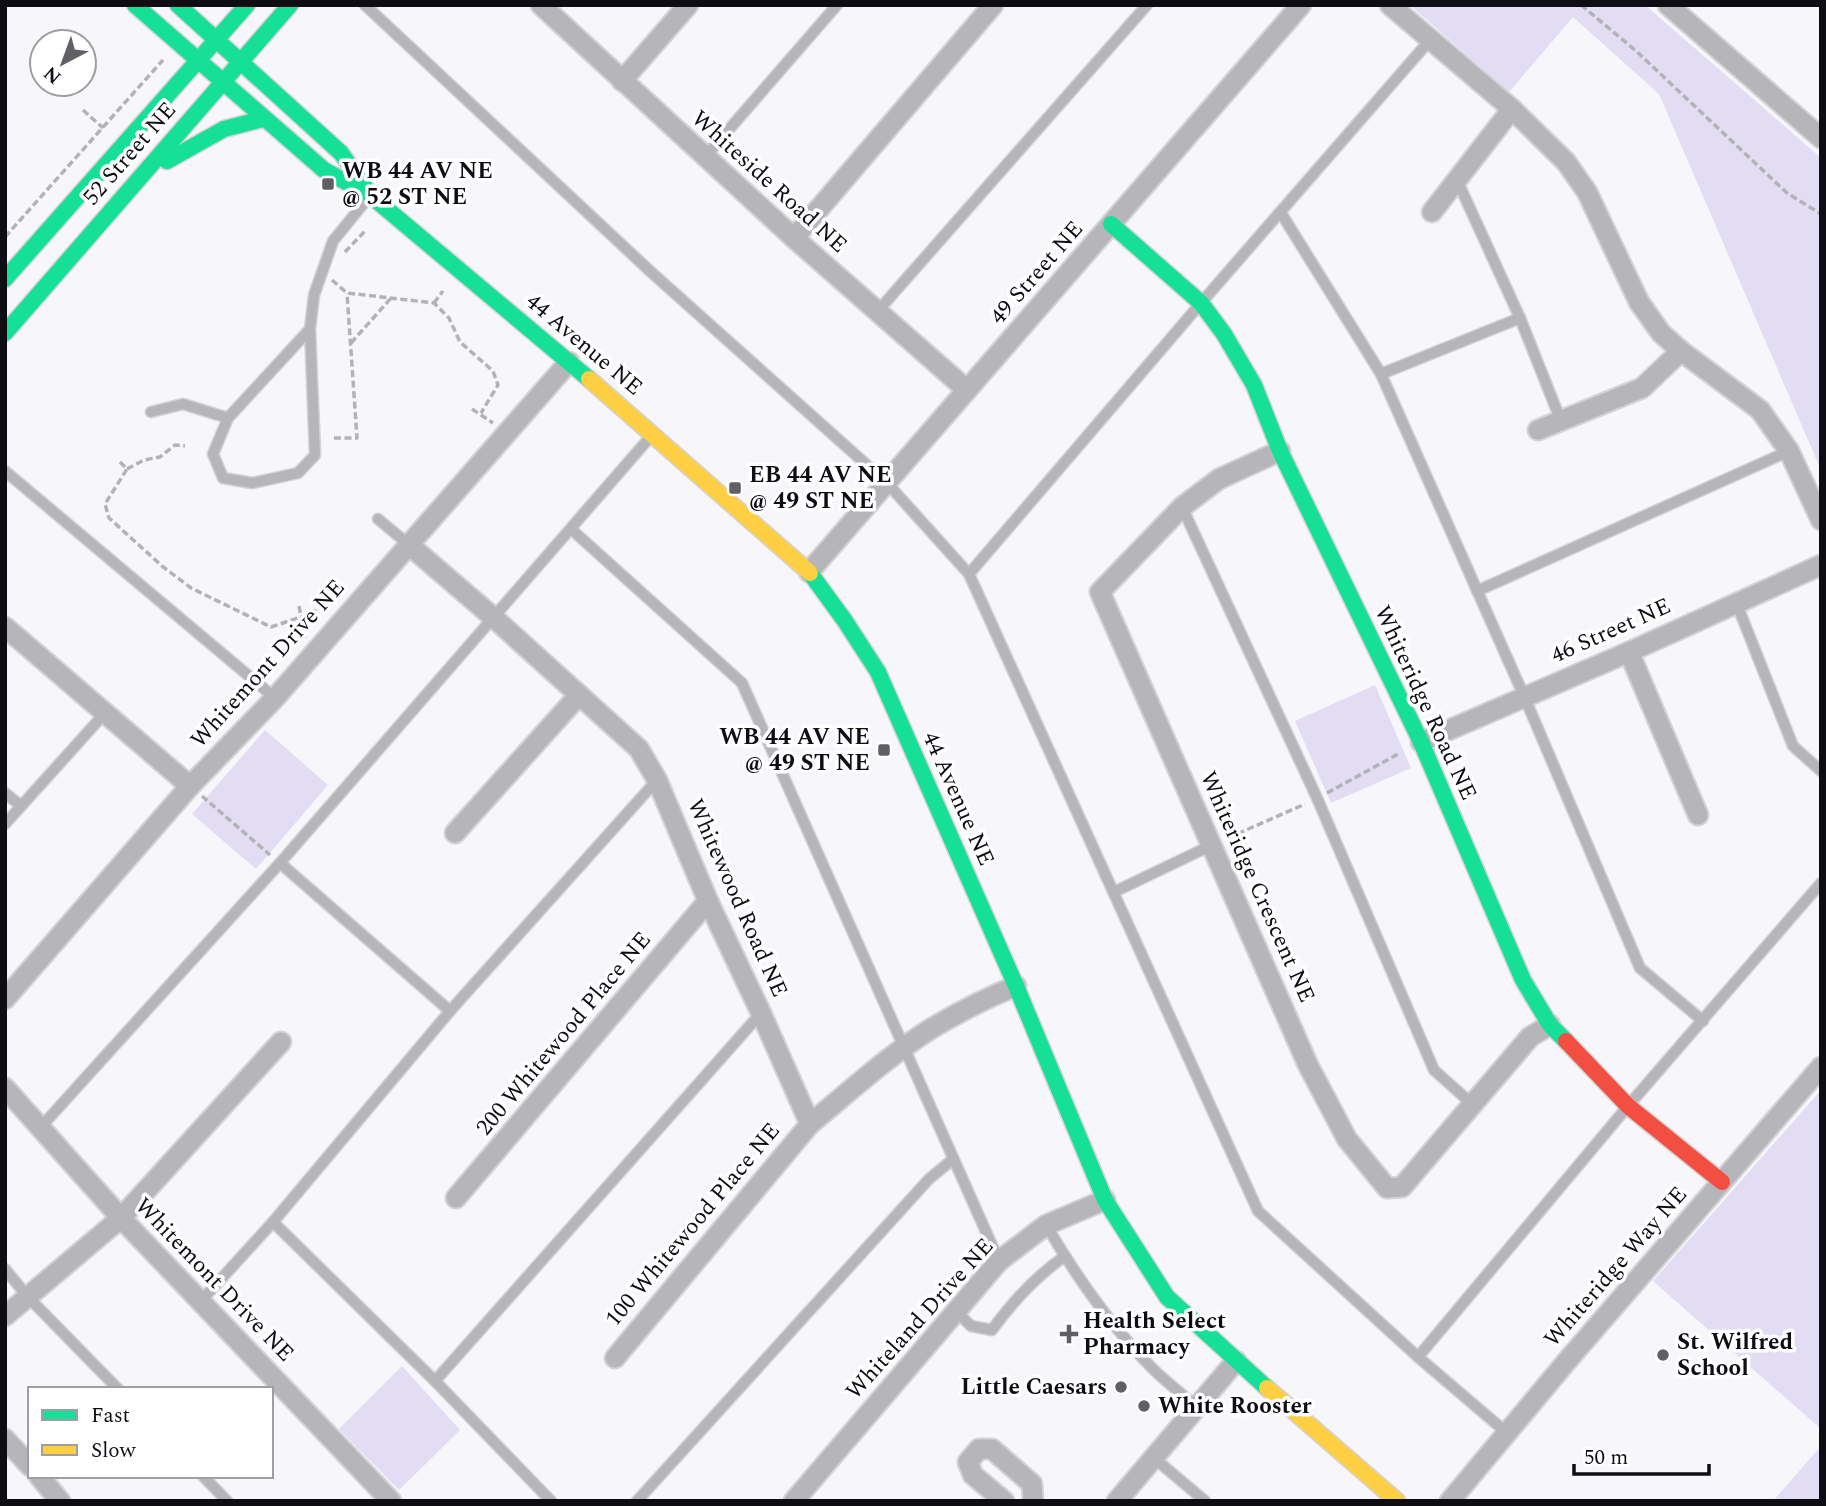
<svg xmlns="http://www.w3.org/2000/svg" width="1826" height="1506" viewBox="0 0 1826 1506" font-family="Spectral,serif">
<rect width="100%" height="100%" fill="#f7f6fb"/>
<!-- green -->
<g fill="#e2ddf3">
<polygon points="1410,5 1645,5 1821,158 1821,470 1659,94 1573,17 1509,92"/>
<polygon points="1375,685 1411,768 1331,803 1295,721"/>
<polygon points="265,730 328,785 256,869 192,814"/>
<polygon points="1821,1090 1821,1429 1653,1281"/>
<polygon points="402,1366 460,1430 399,1490 339,1429"/>
<polygon points="1821,1446 1821,1501 1773,1501"/>
</g>
<g fill="none" stroke-linecap="round" stroke-linejoin="round">
<!-- lane casing -->
<g stroke="#d3d2d5" stroke-width="13">
<g id="lane">
<polyline points="365,5 651,272 887,483 969,574"/>
<polyline points="1430,40 1201,303 969,574 1258,1211 1418,1357 1507,1433"/>
<polyline points="705,157 837,5"/>
<polyline points="1457,180 1520,318 1561,421"/>
<polyline points="1281,213 1381,374 1524,696 1640,968 1703,1021"/>
<polyline points="877,312 1147,5"/>
<polyline points="310,329 315,455 298,473 252,483 223,478 213,454 228,418 310,329 314,295 333,241 368,198"/>
<polyline points="1381,374 1520,318"/>
<polyline points="151,412 183,404 228,418"/>
<polyline points="5,471 275,698"/>
<polyline points="1182,507 1317,798 1434,1070 1472,1104"/>
<polyline points="378,519 408,544"/>
<polyline points="571,529 742,683 999,1261"/>
<polyline points="1477,591 1789,451"/>
<polyline points="1736,602 1793,746 1821,771"/>
<polyline points="5,793 21,806"/>
<polyline points="5,824 105,713"/>
<polyline points="280,863 450,1011"/>
<polyline points="1114,892 1212,845"/>
<polyline points="40,1128 280,863 651,436"/>
<polyline points="273,1222 435,1381 551,1501"/>
<path d="M 1046,1225 C 1076,1276 1111,1326 1152,1368 C 1166,1382 1182,1394 1197,1407"/>
<polyline points="5,1269 28,1297 118,1389"/>
<polyline points="201,1301 273,1222 450,1011 657,780"/>
<path d="M 956,1311 L 971,1326 L 992,1330 C 1013,1301 1035,1277 1065,1256"/>
<polyline points="1418,1357 1628,1106 1821,883"/>
<polyline points="435,1381 761,1013"/>
<polyline points="1154,1458 1205,1501"/>
<polyline points="203,1476 227,1501"/>
<polyline points="637,1501 929,1179 952,1160"/>
</g>
</g>
<!-- street casing -->
<g stroke="#d3d2d5" stroke-width="23">
<g id="street">
<polyline points="541,5 794,238 967,390"/>
<polyline points="1390,5 1512,109 1566,162 1587,192 1639,302 1661,333 1681,351 1760,410 1789,451 1821,520"/>
<polyline points="1668,5 1821,138"/>
<polyline points="622,81 688,5"/>
<polyline points="1432,212 1512,109"/>
<polyline points="794,238 993,5"/>
<polyline points="1538,430 1642,388 1681,351"/>
<polyline points="1280,451 1219,479 1182,507 1100,592 1308,1065 1347,1139 1387,1188 1402,1187 1530,1037 1550,1025"/>
<path d="M 408,544 L 494,618 L 639,749 L 657,780 L 708,901 L 761,1013 L 810,1124 C 849,1092 887,1057 929,1030 C 957,1013 986,998 1016,986"/>
<polyline points="809,572 1301,5"/>
<polyline points="5,627 190,786"/>
<polyline points="1629,652 1698,815"/>
<polyline points="1421,742 1629,652 1821,565"/>
<polyline points="455,833 579,695"/>
<polyline points="5,999 190,786 275,698 569,362"/>
<polyline points="5,1088 121,1218 391,1501"/>
<polyline points="456,1198 708,901"/>
<polyline points="5,1316 121,1218 281,1042"/>
<polyline points="615,1358 810,1124"/>
<polyline points="5,1439 30,1466"/>
<polyline points="39,1476 60,1501"/>
<polyline points="794,1501 999,1261 1046,1225 1105,1200"/>
<polyline points="1004,1501 973,1475 968,1462 979,1449 992,1449 1032,1484 1033,1501"/>
<polyline points="1117,1501 1236,1361"/>
<polyline points="1450,1501 1567,1361 1821,1067"/>
</g>
</g>
<!-- fast casing -->
<g stroke="#d3d2d5" stroke-width="19">
<g id="fast">
<polyline points="135,5 324,170 370,195 589,379"/>
<polyline points="178,5 341,153 367,190"/>
<polyline points="167,161 224,129 263,119"/>
<polyline points="1111,224 1201,303 1224,334 1254,385 1280,451 1421,742 1523,980 1550,1025 1566,1041"/>
<polyline points="5,279 247,5"/>
<polyline points="5,333 290,5"/>
<polyline points="810,573 845,621 878,672 1016,986 1105,1200 1167,1297 1267,1388"/>
</g>
</g>
<!-- slow casing -->
<g stroke="#d3d2d5" stroke-width="19">
<g id="slow">
<polyline points="589,379 810,573"/>
<polyline points="1267,1388 1397,1501"/>
</g>
</g>
<!-- jam casing -->
<g stroke="#d3d2d5" stroke-width="19">
<polyline id="jam" points="1566,1041 1628,1106 1722,1182"/>
</g>
<!-- path -->
<g stroke="#b3b2b7" stroke-width="3.5" stroke-dasharray="7 3.5" stroke-linecap="butt">
<polyline points="1581,5 1635,50 1787,193 1821,214"/>
<polyline points="83,110 103,128"/>
<polyline points="5,237 163,60"/>
<polyline points="345,252 365,231"/>
<polyline points="332,280 347,293 434,303 449,318 460,342 493,371 498,385 481,413"/>
<polyline points="434,303 443,291"/>
<polyline points="351,343 392,297"/>
<polyline points="472,409 493,423"/>
<polyline points="334,438 357,438 347,293"/>
<polyline points="120,462 127,469 105,504 109,518 162,566 191,588 271,627 313,613 334,587"/>
<polyline points="127,469 144,460 160,457 175,445 185,446"/>
<polyline points="329,583 343,595"/>
<polyline points="299,606 305,638"/>
<polyline points="1327,793 1400,753"/>
<polyline points="202,796 270,855"/>
<polyline points="1228,838 1305,804"/>
</g>
<!-- lane -->
<use href="#lane" stroke="#b6b5ba" stroke-width="10"/>
<!-- street -->
<use href="#street" stroke="#b6b5ba" stroke-width="19"/>
<!-- fast -->
<use href="#fast" stroke="#16e098" stroke-width="16"/>
<!-- slow -->
<use href="#slow" stroke="#ffcf43" stroke-width="16"/>
<!-- jam -->
<use href="#jam" stroke="#f24e42" stroke-width="16"/>
</g>
<!-- markers -->
<g fill="#605f65" stroke="#fff" stroke-width="2.5">
<rect x="321" y="177" width="14" height="14" rx="3.5"/>
<rect x="728" y="481" width="14" height="14" rx="3.5"/>
<rect x="877" y="743" width="14" height="14" rx="3.5"/>
<path d="M1065.5 1323.5h7v7h7v7h-7v7h-7v-7h-7v-7h7z"/>
<circle cx="1663" cy="1355" r="7"/>
<circle cx="1121" cy="1387" r="7"/>
<circle cx="1144" cy="1406" r="7"/>
</g>
<g text-anchor="middle" dominant-baseline="central" stroke-width="7" stroke-linejoin="round" paint-order="stroke">
<!-- street labels -->
<g font-size="23" fill="#0e0d14" stroke="#fff">
<text transform="translate(130 154) rotate(-49)">52 Street NE</text>
<text transform="translate(769 182) rotate(42)">Whiteside Road NE</text>
<text transform="translate(1037 273) rotate(-49)">49 Street NE</text>
<text transform="translate(584 345) rotate(40)">44 Avenue NE</text>
<text transform="translate(1611 631) rotate(-24)">46 Street NE</text>
<text transform="translate(268 664) rotate(-48)">Whitemont Drive NE</text>
<text transform="translate(1425 703) rotate(65)">Whiteridge Road NE</text>
<text transform="translate(958 799) rotate(66)">44 Avenue NE</text>
<text transform="translate(1257 887) rotate(66)">Whiteridge Crescent NE</text>
<text transform="translate(737 898) rotate(66)">Whitewood Road NE</text>
<text transform="translate(564 1034) rotate(-50)">200 Whitewood Place NE</text>
<text transform="translate(693 1225) rotate(-50)">100 Whitewood Place NE</text>
<text transform="translate(1616 1267) rotate(-49)">Whiteridge Way NE</text>
<text transform="translate(214 1280) rotate(46)">Whitemont Drive NE</text>
<text transform="translate(920 1319) rotate(-48)">Whiteland Drive NE</text>
</g>
<!-- poi labels -->
<g font-size="23" font-weight="bold" fill="#0e0d14" stroke="#fff" text-anchor="start">
<text x="342" y="171">WB 44 AV NE<tspan x="342" dy="26">@ 52 ST NE</tspan></text>
<text x="749" y="475">EB 44 AV NE<tspan x="749" dy="26">@ 49 ST NE</tspan></text>
<text x="870" y="737" text-anchor="end">WB 44 AV NE<tspan x="870" dy="26">@ 49 ST NE</tspan></text>
<text x="1083" y="1321">Health Select<tspan x="1083" dy="26">Pharmacy</tspan></text>
<text x="1677" y="1342">St. Wilfred<tspan x="1677" dy="26">School</tspan></text>
<text x="1107" y="1387" text-anchor="end">Little Caesars</text>
<text x="1158" y="1406">White Rooster</text>
</g>
</g>
<!-- border -->
<rect width="1826" height="1506" fill="none" stroke="#0e0d14" stroke-width="14"/>
<!-- legend -->
<rect x="28" y="1387" width="245" height="91" fill="#ffffff" stroke="#9f9ea1" stroke-width="2"/>
<rect x="42" y="1410" width="35" height="10" fill="#16e098" stroke="#9f9ea1" stroke-width="2"/>
<text x="91" y="1422" font-size="21" fill="#0e0d14">Fast</text>
<rect x="42" y="1445" width="35" height="10" fill="#ffcf43" stroke="#9f9ea1" stroke-width="2"/>
<text x="91" y="1457" font-size="21" fill="#0e0d14">Slow</text>
<!-- north arrow -->
<g transform="translate(63 63) rotate(221)"><circle r="33" fill="#ffffff" stroke="#9f9ea1" stroke-width="2"/>
<path d="M0-5L12 26L0 18L-12 26Z" fill="#605f65"/>
<text y="-10" font-size="19" font-weight="bold" text-anchor="middle" fill="#0e0d14">N</text>
</g>
<!-- scale -->
<path d="M1574 1464v10h135v-10" fill="none" stroke="#0e0d14" stroke-width="3.5"/>
<text x="1584" y="1464" font-size="21" fill="#0e0d14" stroke="#ffffff" stroke-width="5" paint-order="stroke">50 m</text>
</svg>
